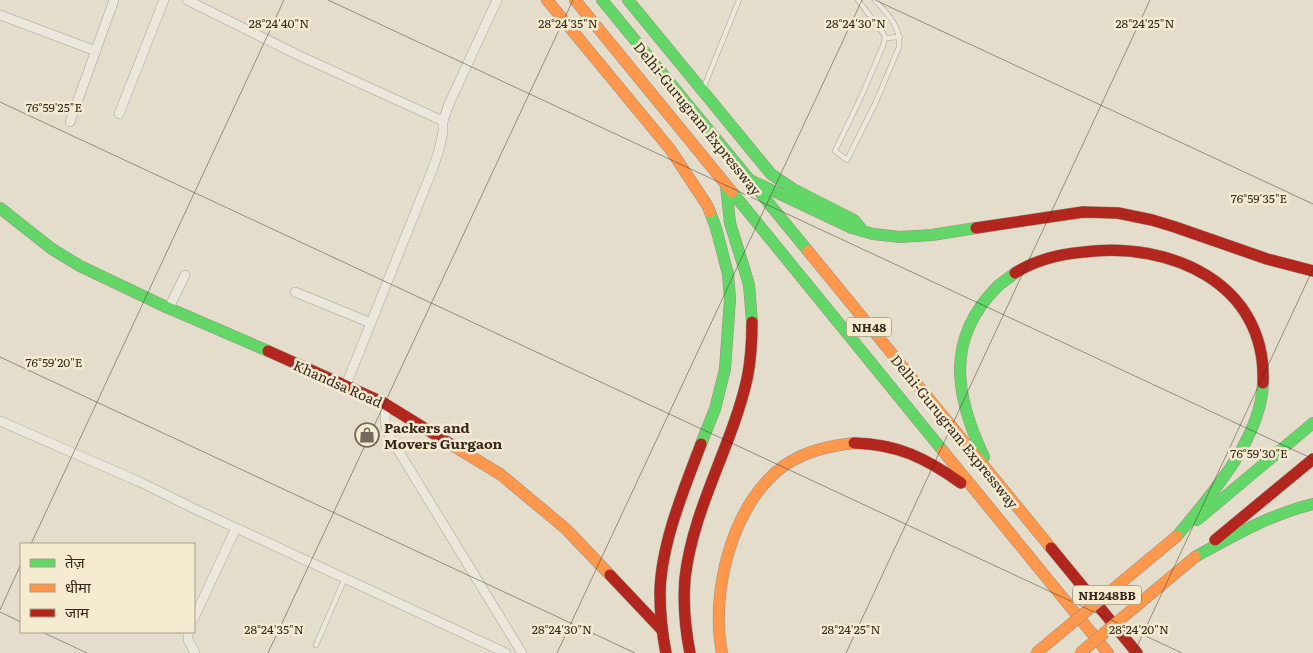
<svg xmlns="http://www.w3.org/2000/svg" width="1313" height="653" viewBox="0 0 1313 653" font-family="Literata,'Noto Sans Devanagari',serif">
<rect width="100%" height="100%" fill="#e4ddcc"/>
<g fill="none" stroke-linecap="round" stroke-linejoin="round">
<!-- lane casing -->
<g stroke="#a9a295" stroke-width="5.5">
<g id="lane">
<path d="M 858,0 L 883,33 L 885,38 L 883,46 L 862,95 L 835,151 L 847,160 L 875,104 L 899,47 C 901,26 888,15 875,0"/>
<polyline points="885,38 900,37"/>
<polyline points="703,89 739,0"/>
<polyline points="316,645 345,578"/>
</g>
</g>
<!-- street casing -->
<g stroke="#a9a295" stroke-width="10">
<g id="street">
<polyline points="187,0 300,56 443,121"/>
<polyline points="0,15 96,51"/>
<polyline points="119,114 164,0"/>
<polyline points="70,122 114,0"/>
<polyline points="295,292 371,323"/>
<polyline points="169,308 185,275"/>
<polyline points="346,385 433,168 439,150 443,132 443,121 449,104 497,0"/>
<path d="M 386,405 C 385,417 384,426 390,437 L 522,653"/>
<polyline points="0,421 140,482 195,509 506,653"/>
<polyline points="194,618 236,528"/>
<polyline points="188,632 188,640 195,653"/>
</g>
</g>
<!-- fast casing -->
<g stroke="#999185" stroke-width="12">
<g id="fast">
<polyline points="602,0 808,251"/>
<polyline points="628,0 771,174 793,189 854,220 863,231"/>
<polyline points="752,181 852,228 873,234 900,237 932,235 976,228"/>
<polyline points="726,186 730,223 744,268 749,285 752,322"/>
<polyline points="732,192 943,451"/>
<polyline points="0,208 52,249 80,266 166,307 268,351"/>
<polyline points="701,444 715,409 725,369 730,299 728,274 716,228 710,212"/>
<path d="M 984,457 C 955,396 945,339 997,287 C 1002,282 1009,278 1015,273"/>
<polyline points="1197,520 1313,423"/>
<path d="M 1177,536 C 1211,495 1261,439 1263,383"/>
<path d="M 1195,557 C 1233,536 1271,514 1313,504"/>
</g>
</g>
<!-- slow casing -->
<g stroke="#999185" stroke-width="12">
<g id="slow">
<polyline points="547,0 670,149 707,205 710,212"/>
<polyline points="575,0 732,192"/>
<polyline points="808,251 1051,548"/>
<polyline points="452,445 500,474 566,529 610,575"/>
<polyline points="943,451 1108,653"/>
<path d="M 722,653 C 710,593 732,502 785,465 C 806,451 829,446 854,443"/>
</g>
</g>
<!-- jam casing -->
<g stroke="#999185" stroke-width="12">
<g id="jam">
<polyline points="976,228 1083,212 1118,213 1152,220 1175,227 1267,259 1313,271"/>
<path d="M 1015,273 C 1035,260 1061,254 1084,252 C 1170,241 1267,283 1263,383"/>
<polyline points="268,351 382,402 452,445"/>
<path d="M 854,443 C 897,444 926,458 961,483"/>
<polyline points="1215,540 1313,459"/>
<polyline points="1051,548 1137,653"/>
<polyline points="610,575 662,630"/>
<path d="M 666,653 C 662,633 660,612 660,592 C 661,544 684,489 701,444"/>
<path d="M 690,653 C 685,628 683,603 685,578 C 693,508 732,446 747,379 C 751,360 752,341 752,322"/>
</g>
</g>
<!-- lane -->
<use href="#lane" stroke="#ece7dd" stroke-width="4.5"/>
<!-- street -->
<use href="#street" stroke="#ece7dd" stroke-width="9"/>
<!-- fast -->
<use href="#fast" stroke="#63d668" stroke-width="11"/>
<!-- slow -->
<use href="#slow" stroke="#ff974d" stroke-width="11"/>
<!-- jam -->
<use href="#jam" stroke="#b3261e" stroke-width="11"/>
<!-- slow-bridge casing -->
<g stroke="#8e877c" stroke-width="12" stroke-linecap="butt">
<g id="slow-bridge">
<polyline points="1036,653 1177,536"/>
<polyline points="1080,653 1195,557"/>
</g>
</g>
<!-- slow-bridge -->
<use href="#slow-bridge" stroke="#ff974d" stroke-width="11"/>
</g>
<!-- ticks -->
<path fill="none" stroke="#372a1d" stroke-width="1" stroke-opacity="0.45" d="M 328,0 L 1313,459M 875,0 L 1313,204M 0,102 L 1182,653M 0,357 L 635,653M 31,544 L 284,0M 0,610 L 21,564M 0,612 L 21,622M 42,632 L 87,653M 268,653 L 573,0M 557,653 L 862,0M 846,653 L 1150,0M 1134,653 L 1313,269"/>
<!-- icons -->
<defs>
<g id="shop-ring" transform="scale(1.25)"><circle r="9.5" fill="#f5ebd1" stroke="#74695a" stroke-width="1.5"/><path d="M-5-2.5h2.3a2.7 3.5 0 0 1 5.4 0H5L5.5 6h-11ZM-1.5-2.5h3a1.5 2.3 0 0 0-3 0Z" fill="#74695a"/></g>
</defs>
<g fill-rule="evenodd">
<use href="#shop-ring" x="367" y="435"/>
</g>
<g text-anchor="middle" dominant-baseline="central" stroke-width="5" stroke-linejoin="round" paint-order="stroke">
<!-- shield labels -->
<g fill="#f5ebd1" stroke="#706453" stroke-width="1">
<rect x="846.5" y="317.5" width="45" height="19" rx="4"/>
<rect x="1073" y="585.5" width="68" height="19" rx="4"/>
</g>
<g font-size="12" font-weight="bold" fill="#372a1d">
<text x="869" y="327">NH48</text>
<text x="1107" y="595">NH248BB</text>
</g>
<!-- street labels -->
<g font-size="14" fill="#372a1d" stroke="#f5ebd1">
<text transform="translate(698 118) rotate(51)">Delhi-Gurugram Expressway</text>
<text transform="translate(338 383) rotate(24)">Khandsa Road</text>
<text transform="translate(955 431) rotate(51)">Delhi-Gurugram Expressway</text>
</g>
<!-- poi labels -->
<g font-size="14" font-weight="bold" fill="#372a1d" stroke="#f5ebd1" text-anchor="start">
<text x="384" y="427">Packers and<tspan x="384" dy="16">Movers Gurgaon</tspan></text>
</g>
</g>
<g font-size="12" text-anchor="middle" fill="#372a1d" stroke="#f5ebd1" stroke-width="5" stroke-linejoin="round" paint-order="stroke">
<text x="279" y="28">28°24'40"N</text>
<text x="568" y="28">28°24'35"N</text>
<text x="856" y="28">28°24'30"N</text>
<text x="1145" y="28">28°24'25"N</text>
<text x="54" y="112">76°59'25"E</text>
<text x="1259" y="203">76°59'35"E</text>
<text x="54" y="367">76°59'20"E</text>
<text x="1259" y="458">76°59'30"E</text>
<text x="274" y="634">28°24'35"N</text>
<text x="562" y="634">28°24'30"N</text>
<text x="851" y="634">28°24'25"N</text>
<text x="1139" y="634">28°24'20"N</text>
</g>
<!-- legend -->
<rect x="20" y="543" width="175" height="90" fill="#f5ebd1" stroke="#a99e89"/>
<rect x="30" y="559" width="25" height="8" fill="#63d668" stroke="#a99e89"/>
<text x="65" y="568" font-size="15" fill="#372a1d">तेज़</text>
<rect x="30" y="584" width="25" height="8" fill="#ff974d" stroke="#a99e89"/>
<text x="65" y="593" font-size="15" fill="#372a1d">धीमा</text>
<rect x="30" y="609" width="25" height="8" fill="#b3261e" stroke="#a99e89"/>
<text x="65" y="618" font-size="15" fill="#372a1d">जाम</text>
</svg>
